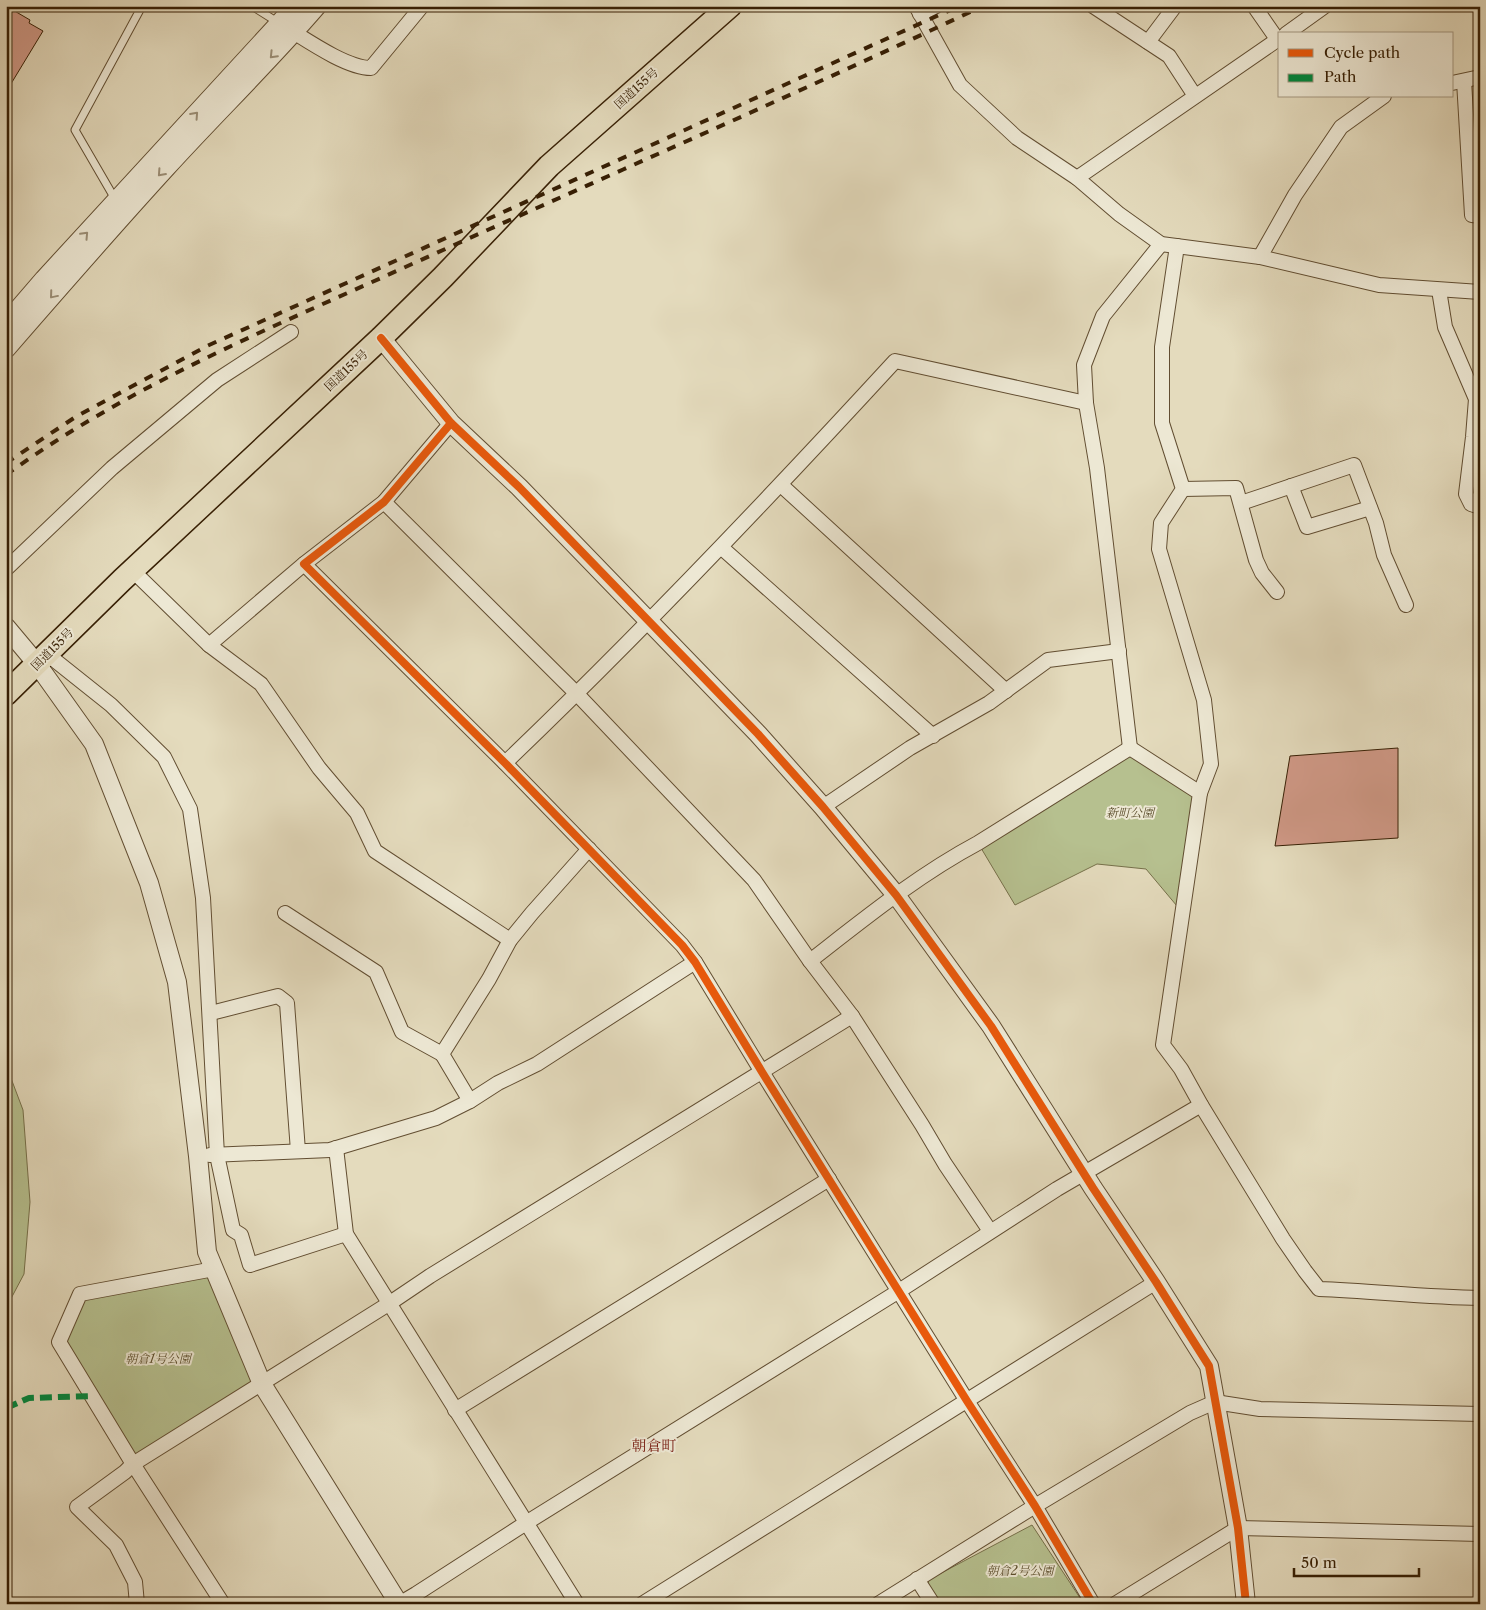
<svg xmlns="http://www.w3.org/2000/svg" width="1486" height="1610" viewBox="0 0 1486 1610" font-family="'Libre Caslon Text','Noto Serif JP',serif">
<rect width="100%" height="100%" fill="#e4dbbd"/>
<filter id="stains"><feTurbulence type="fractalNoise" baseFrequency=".004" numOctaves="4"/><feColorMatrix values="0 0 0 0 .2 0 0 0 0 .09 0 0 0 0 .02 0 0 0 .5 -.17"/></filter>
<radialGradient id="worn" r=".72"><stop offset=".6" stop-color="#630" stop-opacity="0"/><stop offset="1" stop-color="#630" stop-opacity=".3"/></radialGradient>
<!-- green -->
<g fill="#b6c08f" stroke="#76704a">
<polygon points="1130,748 1200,793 1182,912 1146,869 1097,864 1015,905 978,843"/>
<polygon points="6,1065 23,1110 30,1202 24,1274 6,1308"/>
<polygon points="214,1269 262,1384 133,1464 59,1342 80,1294"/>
<polygon points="1032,1525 1084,1604 939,1604 929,1588 928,1580"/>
</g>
<!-- building -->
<g fill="#d09987" stroke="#371f04">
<polygon points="6,6 30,20 29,23 43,31 6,92"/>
<polygon points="1398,748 1398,838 1275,846 1290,756"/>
</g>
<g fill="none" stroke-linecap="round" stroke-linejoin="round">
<!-- service casing -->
<g stroke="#624e32" stroke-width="9">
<g id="service">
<polyline points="252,6 279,23"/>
<polyline points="115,199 75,130 142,6"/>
</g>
</g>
<!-- minor casing -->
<g stroke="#624e32" stroke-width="16">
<g id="minor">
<polyline points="916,6 960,85 1017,138 1077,178 1119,214 1161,244 1260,257 1379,285 1480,292"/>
<polyline points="1093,6 1169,56 1195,96"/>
<polyline points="1254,6 1277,39"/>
<polyline points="920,14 936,6"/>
<path d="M 287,28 C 308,41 347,68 371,68 L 422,6"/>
<polyline points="1286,34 1325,6"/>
<polyline points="1148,42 1175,6"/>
<polyline points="1464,81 1472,215 1480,216"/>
<polyline points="1452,83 1480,77"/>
<polyline points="1077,178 1280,38"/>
<polyline points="1177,246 1162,347 1162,423 1183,489 1161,523 1159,549 1204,700 1211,764 1200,793"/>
<polyline points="1260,257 1295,195 1341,127 1384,96"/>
<polyline points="1439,290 1445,327 1476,399 1473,437 1466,494 1471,504 1480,507"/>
<polyline points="451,423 384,502 304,564 505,763 682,945 695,962 762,1072 967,1401 1035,1506 1093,1604"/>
<polyline points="781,485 1006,691"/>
<polyline points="1291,486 1307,527 1370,508"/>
<polyline points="1183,489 1236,488 1256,560 1262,573 1277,592"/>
<polyline points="384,502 577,694 754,880 810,961 852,1016 922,1125 945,1164 990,1231"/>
<polyline points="1241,503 1354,465 1376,523 1384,555 1406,605"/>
<polyline points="722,548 933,736"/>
<polyline points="6,569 112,468 217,380 291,332"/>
<polyline points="132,570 209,645 261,684 319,768 357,813 375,851 510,940"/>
<polyline points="209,645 304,564"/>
<polyline points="47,654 111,705 164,757 190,809 203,898 217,1155 233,1230 241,1235 250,1265 346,1234"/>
<path d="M 1130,748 L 1200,793 L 1163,1045 L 1181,1069 L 1201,1105 L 1283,1239 L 1305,1271 L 1319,1289 C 1372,1291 1426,1297 1480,1298"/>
<polyline points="1130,748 1097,468 1086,403 1084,365 1103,316 1161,244"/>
<path d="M 505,763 C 640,634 769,498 895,361 L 1086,403"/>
<polyline points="823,807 910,748 989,703 1048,660 1119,651"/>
<polyline points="285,913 376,972 402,1032 442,1054"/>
<path d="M 810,961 C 864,919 918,875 978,843 L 1130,748"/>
<polyline points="211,1013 278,996 287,1003 298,1151"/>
<polyline points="470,1101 442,1054 489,979 510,940 532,913 589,849"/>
<polyline points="336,1148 346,1234 577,1604"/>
<polyline points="210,1155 330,1150 436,1118 470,1101 498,1083 537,1064 695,962"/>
<polyline points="214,1269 80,1294 59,1342 133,1464 223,1604"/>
<polyline points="455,1410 829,1179"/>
<polyline points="917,1579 933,1604"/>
<polyline points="137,1604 135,1582 116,1545 77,1507 125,1472 133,1464 390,1303 430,1276 852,1016"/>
<polyline points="399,1604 416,1594 526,1523 899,1291 1057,1189 1201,1105"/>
<polyline points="642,1604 1156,1282"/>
<polyline points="878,1604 1035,1506 1190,1413 1215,1402 1260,1409 1480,1414"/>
<polyline points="1115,1604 1238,1528 1480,1534"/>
</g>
</g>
<!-- tertiary casing -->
<g stroke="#624e32" stroke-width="20">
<g id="tertiary">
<polyline points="6,323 44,279 295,6"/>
<polyline points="381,338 451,423 519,487 758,734 823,807 896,895 991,1026 1093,1188 1156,1282 1209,1366 1238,1528 1246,1604"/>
<path d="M 6,349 C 59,288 112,227 167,167 C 216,113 269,62 317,6"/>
<polyline points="6,627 37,664 94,744 149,883 177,982 198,1156 207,1252 262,1384 399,1604"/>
</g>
</g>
<!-- trunk casing -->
<g stroke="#371f04" stroke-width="25">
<polyline id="trunk" points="6,694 122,580 381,338 443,277 549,166 730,6"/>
</g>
<!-- service -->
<use href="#service" stroke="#ede8d4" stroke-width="7"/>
<!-- minor -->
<use href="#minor" stroke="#ede8d4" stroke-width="14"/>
<!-- tertiary -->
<use href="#tertiary" stroke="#ede8d4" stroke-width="18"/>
<!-- trunk -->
<use href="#trunk" stroke="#e4dbbd" stroke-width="22"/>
<!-- rail -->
<g stroke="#371f04" stroke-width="4" stroke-dasharray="9 9" stroke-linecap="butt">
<polyline points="6,463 77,416 207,346 959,6"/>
<path d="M 6,475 C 127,387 266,330 401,269 C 595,181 790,97 983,6"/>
</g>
<!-- quiet -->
<polyline stroke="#00873e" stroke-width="6" stroke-dasharray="12 6" stroke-linecap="butt" points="6,1408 29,1398 92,1396"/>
<!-- cycleway casing -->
<g stroke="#ede8d4" stroke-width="11">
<g id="cycleway">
<polyline points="381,338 451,423 519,487 758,734 823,807 896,895 991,1026 1093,1188 1156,1282 1209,1366 1238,1528 1246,1604"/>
<polyline points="451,423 384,502 304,564 505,763 682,945 695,962 762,1072 967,1401 1035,1506 1093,1604"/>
</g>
</g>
<!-- cycleway -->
<use href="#cycleway" stroke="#e8590c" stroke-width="8"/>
</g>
<!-- one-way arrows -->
<defs><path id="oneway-chevron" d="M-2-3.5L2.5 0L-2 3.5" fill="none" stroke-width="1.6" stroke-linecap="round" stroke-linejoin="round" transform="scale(1.25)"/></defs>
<g stroke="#9b8e76">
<use href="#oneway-chevron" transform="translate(273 55) rotate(134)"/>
<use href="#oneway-chevron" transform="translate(195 115) rotate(-48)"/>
<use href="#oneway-chevron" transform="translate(161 173) rotate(132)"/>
<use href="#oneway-chevron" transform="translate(85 235) rotate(-47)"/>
<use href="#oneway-chevron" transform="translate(53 295) rotate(130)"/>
</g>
<g text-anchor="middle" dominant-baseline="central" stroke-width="4" stroke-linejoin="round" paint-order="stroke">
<!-- street labels -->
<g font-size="12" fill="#371f04" stroke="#ede8d4">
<text transform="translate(636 88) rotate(-42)">国道155号</text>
<text transform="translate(346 370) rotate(-43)">国道155号</text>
<text transform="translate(52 649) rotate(-45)">国道155号</text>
</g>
<!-- park labels -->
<g font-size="12" font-style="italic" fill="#5d4f2e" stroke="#ede8d4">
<text x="1130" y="812">新町公園</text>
<text x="158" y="1358">朝倉1号公園</text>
<text x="1020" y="1570">朝倉2号公園</text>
</g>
<!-- quarter labels -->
<g font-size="15" fill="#7a1f14" stroke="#ede8d4">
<text x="654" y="1445">朝倉町</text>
</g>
</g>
<!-- margin -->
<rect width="1486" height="1610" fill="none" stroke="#e4dbbd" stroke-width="25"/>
<rect x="8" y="8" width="1471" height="1595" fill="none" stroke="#371f04" stroke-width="2.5"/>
<rect x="12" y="12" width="1461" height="1585" fill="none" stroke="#371f04"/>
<!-- legend -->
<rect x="1278" y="32" width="175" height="65" fill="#ede8d4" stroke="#a49881"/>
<rect x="1288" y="49" width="25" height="8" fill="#e8590c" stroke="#a49881"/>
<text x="1324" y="58" font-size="15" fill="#371f04">Cycle path</text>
<rect x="1288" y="74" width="25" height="8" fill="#00873e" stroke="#a49881"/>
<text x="1324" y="82" font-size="15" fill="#371f04">Path</text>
<!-- scale -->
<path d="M1294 1568v8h125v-8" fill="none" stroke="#371f04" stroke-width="2.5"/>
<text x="1301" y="1568" font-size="15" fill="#371f04" stroke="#ede8d4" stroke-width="4" paint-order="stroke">50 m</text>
<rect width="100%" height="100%" filter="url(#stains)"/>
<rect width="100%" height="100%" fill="url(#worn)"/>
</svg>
